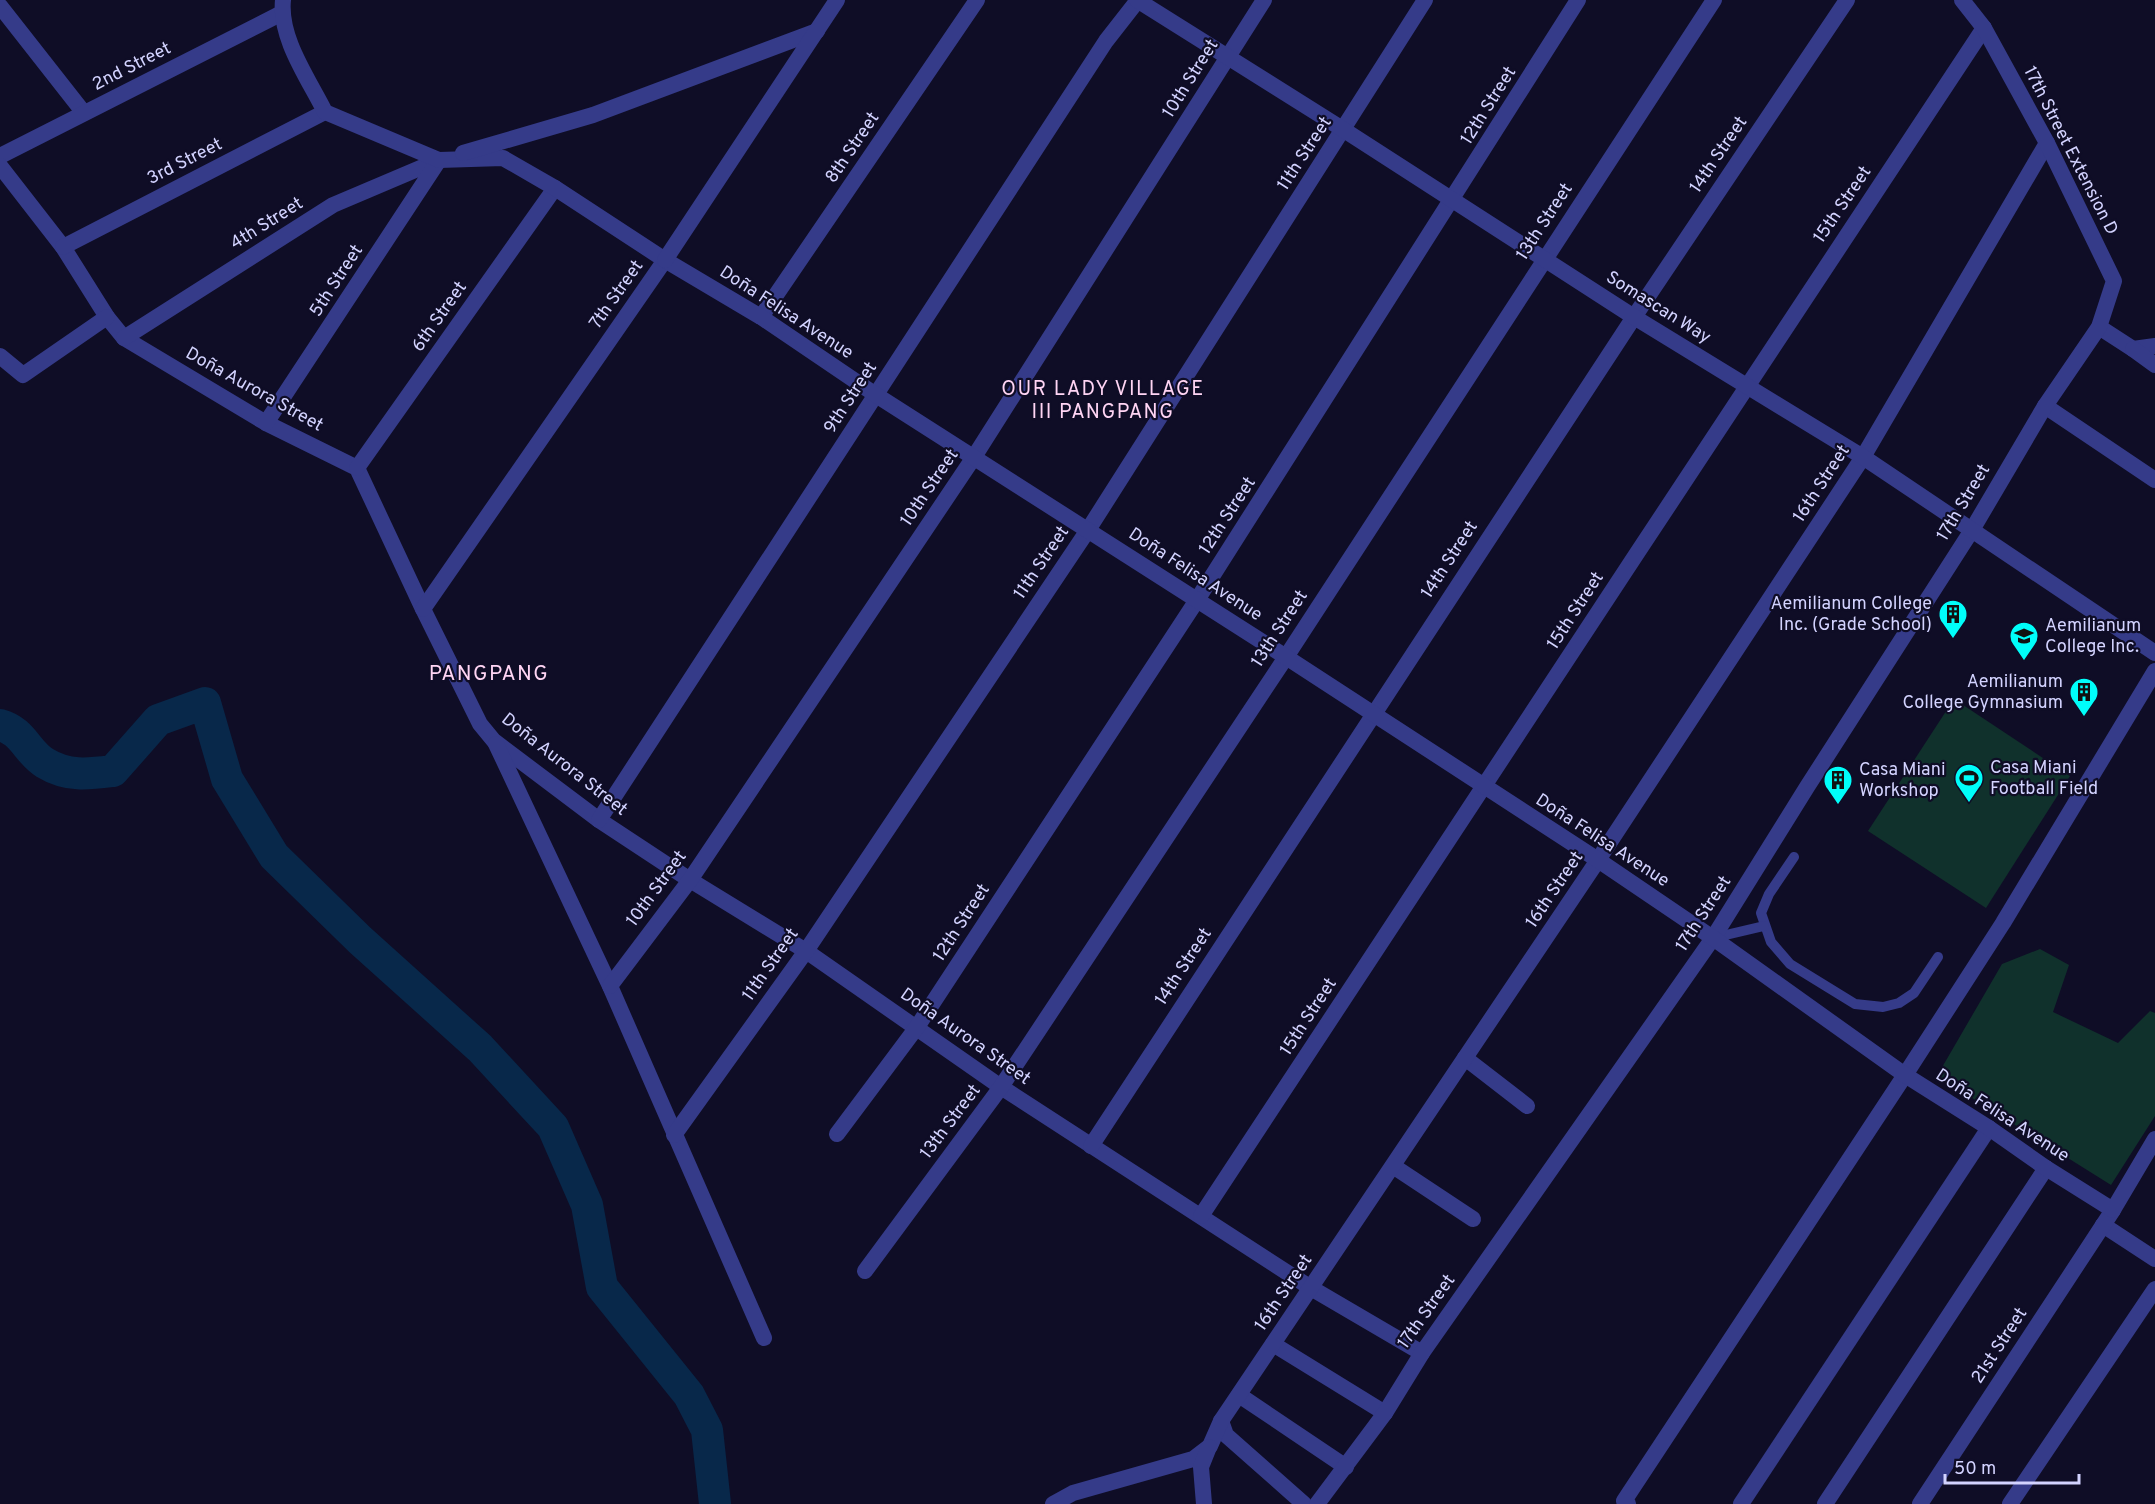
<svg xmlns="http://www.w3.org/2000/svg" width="2155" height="1504" viewBox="0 0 2155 1504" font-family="Overpass,sans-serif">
<rect width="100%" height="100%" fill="#0f0d26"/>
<!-- green -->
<g fill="#10312c">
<polygon points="1954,699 2070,776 1986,908 1868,831"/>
<polygon points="2040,949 2069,965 2053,1012 2118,1043 2150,1011 2155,1013 2155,1116 2111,1185 1937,1076 2002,964"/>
</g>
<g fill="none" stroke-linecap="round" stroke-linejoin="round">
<!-- river -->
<path stroke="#08284a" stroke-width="32" d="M 0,725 C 23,731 27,752 45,763 C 68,777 89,774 113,771 L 158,720 L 205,703 L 227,779 L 274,856 L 360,940 L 480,1048 L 553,1127 L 587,1205 L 602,1287 L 689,1395 L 707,1430 L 715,1504"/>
<!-- service -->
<g stroke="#353b89" stroke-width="10">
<polyline points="1794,857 1769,894 1761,913 1771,942 1790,964 1855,1004 1883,1007 1899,1003 1914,993 1938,957"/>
<polyline points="1713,938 1764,926"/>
</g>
<!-- minor -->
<g stroke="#353b89" stroke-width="16">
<polyline points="0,6 84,113"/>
<polyline points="0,156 282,13"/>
<polyline points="0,166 63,247 107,317 124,338 266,423 357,468 423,609 480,724 494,741 599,820 690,880 806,951 1001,1087 1311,1288 1422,1353"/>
<polyline points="63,247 325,112"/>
<polyline points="761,317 977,0"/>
<polyline points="2099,327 2133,349 2155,346"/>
<polyline points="124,338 333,205 439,160"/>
<polyline points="2133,349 2155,365"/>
<polyline points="0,356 23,375 107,317"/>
<polyline points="2045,406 2155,480"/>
<polyline points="266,423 439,160"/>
<polyline points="357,468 555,188"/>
<polyline points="423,609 665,260"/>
<polyline points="496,744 610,986 764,1338"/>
<polyline points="599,820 1106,41 1138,0"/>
<polyline points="610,986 690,880 974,457 1264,0"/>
<polyline points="1465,1058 1527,1106"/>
<polyline points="837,1134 917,1027 1197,600 1578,0"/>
<polyline points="674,1135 806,951 1088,530 1425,0"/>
<polyline points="1091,1146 1634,317 1847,0"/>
<polyline points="1393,1166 1473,1219"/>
<path d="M 1201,1216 C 1463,820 1721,423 1984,28"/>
<polyline points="2103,1225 2155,1259"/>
<polyline points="865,1271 1001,1087 1286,657 1714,0"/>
<polyline points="1273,1344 1385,1413"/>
<polyline points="1239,1395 1346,1467"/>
<polyline points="1221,1421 1226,1435 1304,1504"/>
<polyline points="1053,1504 1073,1493 1193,1459 1210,1446 1221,1421 1598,860 1863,457 2047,143"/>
<polyline points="1204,1504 1201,1467 1209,1447"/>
<polyline points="1317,1504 1385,1413 1422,1353 1713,938 1807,787 1972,530 2045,406 2099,327 2114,281 2047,143 1984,28 1962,0"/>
<polyline points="1628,1504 1624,1501 1905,1075 2003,923 2155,671"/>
<polyline points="1741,1504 1989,1128"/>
<polyline points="1825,1504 2046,1168"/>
<polyline points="1920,1504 2113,1210"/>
<polyline points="2010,1504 2155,1289"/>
</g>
<!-- tertiary -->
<g stroke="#353b89" stroke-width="16">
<path d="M 283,0 C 279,38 308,78 325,112 L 439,160 L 503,158 L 555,188 L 665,260 L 761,317 L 876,395 L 1286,657 L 1598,860 L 1713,938 L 1905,1075 L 1989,1128 L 2046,1168 L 2113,1210 L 2155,1139"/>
<polyline points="1137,0 1344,130 1634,317 1863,457 2155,653"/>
<polyline points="463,153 593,115 817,31"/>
<polyline points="665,260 837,0"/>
</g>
</g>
<!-- icons -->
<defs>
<g id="building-pin" transform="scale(1.5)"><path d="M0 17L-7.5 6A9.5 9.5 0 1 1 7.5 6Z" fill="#00fefa" stroke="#0f0d26"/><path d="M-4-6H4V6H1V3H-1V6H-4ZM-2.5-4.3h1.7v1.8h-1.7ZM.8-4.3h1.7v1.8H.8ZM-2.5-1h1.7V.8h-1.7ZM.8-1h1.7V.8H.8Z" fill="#111"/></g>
<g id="school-pin" transform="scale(1.5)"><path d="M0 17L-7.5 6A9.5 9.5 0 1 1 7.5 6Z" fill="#00fefa" stroke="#0f0d26"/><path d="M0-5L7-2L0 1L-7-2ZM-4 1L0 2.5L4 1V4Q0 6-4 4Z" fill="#111"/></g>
<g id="stadium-pin" transform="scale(1.5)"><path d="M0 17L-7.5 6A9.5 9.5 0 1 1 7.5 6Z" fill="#00fefa" stroke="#0f0d26"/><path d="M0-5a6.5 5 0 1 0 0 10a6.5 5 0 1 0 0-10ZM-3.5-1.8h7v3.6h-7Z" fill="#111"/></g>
</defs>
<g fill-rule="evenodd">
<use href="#building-pin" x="1953" y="614"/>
<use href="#school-pin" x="2024" y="636"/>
<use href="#building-pin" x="2084" y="692"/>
<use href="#stadium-pin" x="1969" y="778"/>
<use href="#building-pin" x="1838" y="780"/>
</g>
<g text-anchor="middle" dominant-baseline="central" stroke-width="4.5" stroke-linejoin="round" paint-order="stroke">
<!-- street labels -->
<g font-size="18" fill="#d3d3ff" stroke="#0f0d26">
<text transform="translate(132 67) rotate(-27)">2nd Street</text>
<text transform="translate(1191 79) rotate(-58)">10th Street</text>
<text transform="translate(1489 106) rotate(-58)">12th Street</text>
<text transform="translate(853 148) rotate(-56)">8th Street</text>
<text transform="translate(2070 151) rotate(63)">17th Street Extension D</text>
<text transform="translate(1305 154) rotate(-57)">11th Street</text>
<text transform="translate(1719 155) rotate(-56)">14th Street</text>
<text transform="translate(185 162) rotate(-27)">3rd Street</text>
<text transform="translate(1843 205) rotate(-56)">15th Street</text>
<text transform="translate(1545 222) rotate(-57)">13th Street</text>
<text transform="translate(267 224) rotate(-32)">4th Street</text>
<text transform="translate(337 281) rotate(-57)">5th Street</text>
<text transform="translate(617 295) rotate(-55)">7th Street</text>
<text transform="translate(1658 308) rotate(32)">Somascan Way</text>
<text transform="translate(786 313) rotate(33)">Doña Felisa Avenue</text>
<text transform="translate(440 317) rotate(-55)">6th Street</text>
<text transform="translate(254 390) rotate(29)">Doña Aurora Street</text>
<text transform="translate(851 398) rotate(-57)">9th Street</text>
<text transform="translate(1822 484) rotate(-57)">16th Street</text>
<text transform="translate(930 488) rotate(-56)">10th Street</text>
<text transform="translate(1964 503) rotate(-59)">17th Street</text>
<text transform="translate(1228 516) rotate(-57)">12th Street</text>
<text transform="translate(1450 560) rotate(-57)">14th Street</text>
<text transform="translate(1042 563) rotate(-56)">11th Street</text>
<text transform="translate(1195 575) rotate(33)">Doña Felisa Avenue</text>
<text transform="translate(1576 611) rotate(-57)">15th Street</text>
<text transform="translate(1280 629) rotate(-57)">13th Street</text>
<text transform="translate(564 765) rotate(38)">Doña Aurora Street</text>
<text transform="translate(1602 841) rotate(33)">Doña Felisa Avenue</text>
<text transform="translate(657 889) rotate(-54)">10th Street</text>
<text transform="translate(1555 890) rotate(-56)">16th Street</text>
<text transform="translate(1704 914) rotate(-57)">17th Street</text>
<text transform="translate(962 923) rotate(-57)">12th Street</text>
<text transform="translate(771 965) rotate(-55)">11th Street</text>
<text transform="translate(1184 967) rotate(-57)">14th Street</text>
<text transform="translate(1309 1017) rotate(-57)">15th Street</text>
<text transform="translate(965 1037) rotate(35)">Doña Aurora Street</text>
<text transform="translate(2002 1116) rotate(33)">Doña Felisa Avenue</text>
<text transform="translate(951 1122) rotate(-53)">13th Street</text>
<text transform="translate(1284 1293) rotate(-56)">16th Street</text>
<text transform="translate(1427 1312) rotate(-55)">17th Street</text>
<text transform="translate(2000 1346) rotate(-57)">21st Street</text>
</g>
<!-- poi labels -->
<g font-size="18" fill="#d3d3ff" stroke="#0f0d26" text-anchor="start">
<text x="1932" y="604" text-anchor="end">Aemilianum College<tspan x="1932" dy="21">Inc. (Grade School)</tspan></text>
<text x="2045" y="626">Aemilianum<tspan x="2045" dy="21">College Inc.</tspan></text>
<text x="2063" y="682" text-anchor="end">Aemilianum<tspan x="2063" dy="21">College Gymnasium</tspan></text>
<text x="1990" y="768">Casa Miani<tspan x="1990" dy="21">Football Field</tspan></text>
<text x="1859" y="770">Casa Miani<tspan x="1859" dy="21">Workshop</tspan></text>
</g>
<!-- neighbourhood labels -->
<g font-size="20" letter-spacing="1.5" fill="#ffd5f4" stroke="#0f0d26">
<text x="1103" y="390">OUR LADY VILLAGE<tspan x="1103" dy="23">III PANGPANG</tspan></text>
</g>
<!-- quarter labels -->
<g font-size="21" letter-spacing="1.5" fill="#ffd5f4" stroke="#0f0d26">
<text x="489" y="674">PANGPANG</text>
</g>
</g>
<!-- scale -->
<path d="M1945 1474v9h134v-9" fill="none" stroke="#d3d3ff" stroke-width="3"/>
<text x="1954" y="1474" font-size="18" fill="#d3d3ff" stroke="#0f0d26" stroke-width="4.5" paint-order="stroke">50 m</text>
</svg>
